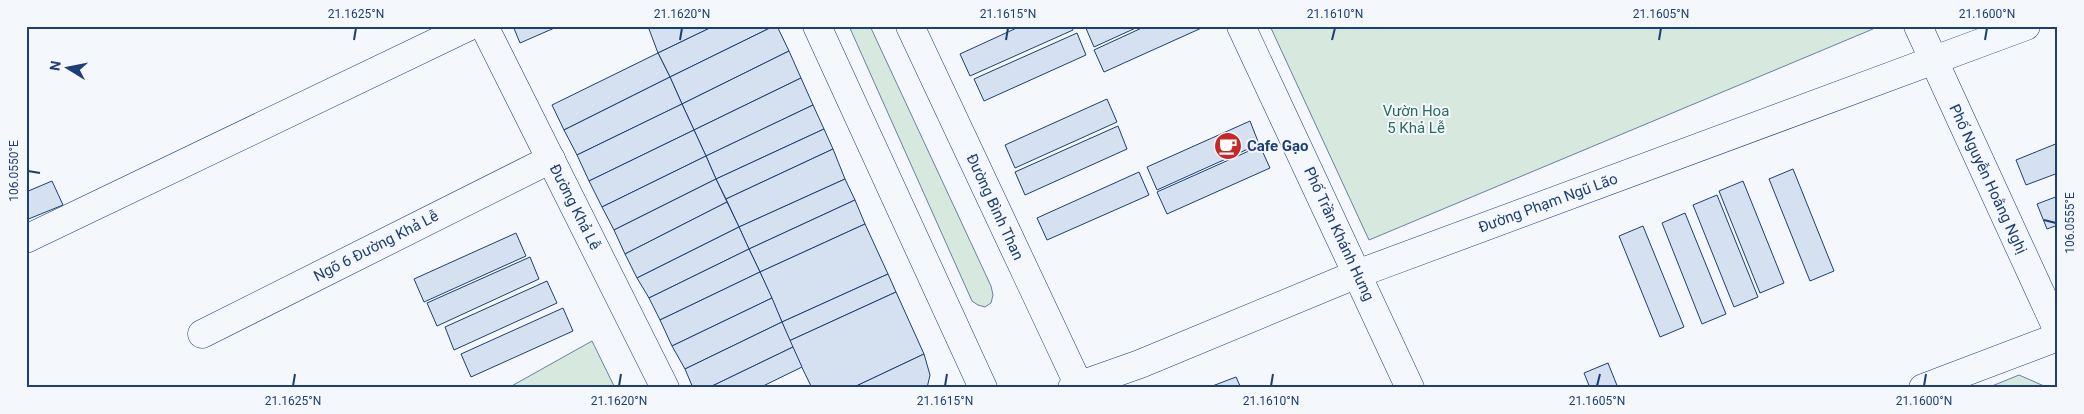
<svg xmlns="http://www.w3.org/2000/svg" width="2084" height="414" viewBox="0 0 2084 414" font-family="Roboto,sans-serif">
<rect width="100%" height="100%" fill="#f4f7fb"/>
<!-- green -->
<g fill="#d7e8df" stroke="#687fa3">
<polygon points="849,26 870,26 991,286 993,295 991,303 985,307 978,305 972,301"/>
<polygon points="1270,26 1872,26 1873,29 1369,240"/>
<polygon points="592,341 615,388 508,388"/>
<polygon points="2019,375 2044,386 2045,388 1987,388"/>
</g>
<!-- building -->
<g fill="#d5e0f0" stroke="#1d3f73">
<polygon points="513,26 559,26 520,43"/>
<polygon points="655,26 714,26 658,53 649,29"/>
<polygon points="714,26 774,26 670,77 658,53"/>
<polygon points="774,26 777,26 789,51 682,104 670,77"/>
<polygon points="1021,26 1071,26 1073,30 970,76 960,54"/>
<polygon points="1085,26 1140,26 1094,47"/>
<polygon points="1146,26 1206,26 1104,72 1094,50"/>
<polygon points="1077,33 1086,55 984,101 974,79"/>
<polygon points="789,51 801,78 694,130 682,104"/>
<polygon points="658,53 670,77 564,130 552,105"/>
<polygon points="670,77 682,104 577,155 564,130"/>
<polygon points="801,78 813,105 706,156 694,130"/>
<polygon points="1107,99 1117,122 1015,168 1005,145"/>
<polygon points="682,104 694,130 589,181 577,155"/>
<polygon points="813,105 824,129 716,179 706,156"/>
<polygon points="1250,121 1259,144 1157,190 1147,167"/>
<polygon points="1118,126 1127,149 1025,195 1015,172"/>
<polygon points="824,129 833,149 726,199 716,179"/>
<polygon points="694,130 706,156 602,207 589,181"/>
<polygon points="2058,143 2058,173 2026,185 2016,160"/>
<polygon points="1260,146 1270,168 1167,214 1157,192"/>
<polygon points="833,149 845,179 739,227 726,199"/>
<polygon points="706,156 716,179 614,230 602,207"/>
<polygon points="1793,169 1834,271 1810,281 1769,179"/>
<polygon points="1139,172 1149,195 1047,240 1037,218"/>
<polygon points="716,179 727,202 625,254 614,230"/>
<polygon points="845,179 855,200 749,249 739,227"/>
<polygon points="52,181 63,205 26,220 26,192"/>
<polygon points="1743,181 1784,283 1760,293 1719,191"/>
<polygon points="1717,195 1758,297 1734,307 1693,205"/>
<polygon points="2058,196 2058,225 2047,229 2037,204"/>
<polygon points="855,200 865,224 760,272 749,249"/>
<polygon points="727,202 739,227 637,278 625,254"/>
<polygon points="1685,213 1726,314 1702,324 1662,223"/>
<polygon points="865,224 888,274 782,322 760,272"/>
<polygon points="1643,226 1684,327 1660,337 1619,236"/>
<polygon points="739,227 749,249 649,298 637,278"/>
<polygon points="516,233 526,256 424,302 414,279"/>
<polygon points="749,249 760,272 660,320 649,298"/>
<polygon points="530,257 539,279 437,326 427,303"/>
<polygon points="760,272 772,298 672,346 660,320"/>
<polygon points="888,274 896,292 789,341 782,322"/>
<polygon points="547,281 557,303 454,350 445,327"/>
<polygon points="896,292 924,354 852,388 812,388 789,341"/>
<polygon points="772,298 782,322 685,369 672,346"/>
<polygon points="563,308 573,331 471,377 461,354"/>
<polygon points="782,322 793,347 708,388 693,388 685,369"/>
<polygon points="793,347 802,367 759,388 708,388"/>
<polygon points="924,354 930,375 927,388 852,388"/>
<polygon points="1608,363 1618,388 1590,388 1584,373"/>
<polygon points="1236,377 1241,388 1207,388"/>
</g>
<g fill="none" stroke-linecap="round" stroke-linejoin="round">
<!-- minor casing -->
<g stroke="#1d3f73" stroke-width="29">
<g id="minor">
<polyline points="1241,26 1410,388"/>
<polyline points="1918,26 2058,331"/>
<polyline points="26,239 470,26"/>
<polyline points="202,334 551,159"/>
<polyline points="1923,388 2058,337"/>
</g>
</g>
<!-- tertiary casing -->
<g stroke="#1d3f73" stroke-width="29">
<g id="tertiary">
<polyline points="484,26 665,388"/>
<polyline points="1072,388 1140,364 1357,274 2026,26"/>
</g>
</g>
<!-- secondary casing -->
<g stroke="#1d3f73" stroke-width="29">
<g id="secondary">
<polyline points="817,26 983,388"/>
<polyline points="910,26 1080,388"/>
</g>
</g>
<!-- minor -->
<use href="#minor" stroke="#f4f7fb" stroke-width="28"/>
<!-- tertiary -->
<use href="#tertiary" stroke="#f4f7fb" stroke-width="28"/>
<!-- secondary -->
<use href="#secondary" stroke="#f4f7fb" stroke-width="28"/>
</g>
<!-- ticks -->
<path fill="none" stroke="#1d3f73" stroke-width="2" d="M 354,40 L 356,28M 680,40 L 682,28M 1006,40 L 1008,28M 1332,40 L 1335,28M 1659,40 L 1661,28M 1985,40 L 1987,28M 28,171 L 40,173M 2044,220 L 2056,223M 293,386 L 295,374M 619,386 L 621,374M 945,386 L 947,374M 1271,386 L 1273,374M 1597,386 L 1600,374M 1924,386 L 1926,374"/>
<!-- icons -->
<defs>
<g id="cafe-disc" transform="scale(1.4375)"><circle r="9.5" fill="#c62828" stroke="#f4f7fb"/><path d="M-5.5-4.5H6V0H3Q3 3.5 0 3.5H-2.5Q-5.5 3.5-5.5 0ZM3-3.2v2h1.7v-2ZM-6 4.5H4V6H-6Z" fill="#fff"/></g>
</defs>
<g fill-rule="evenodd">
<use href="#cafe-disc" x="1228" y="146"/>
</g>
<g text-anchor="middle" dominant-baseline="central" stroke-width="4" stroke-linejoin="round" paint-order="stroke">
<!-- park labels -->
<g font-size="15" fill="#2c6c60" stroke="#f4f7fb">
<text x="1416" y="111">Vườn Hoa<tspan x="1416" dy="17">5 Khả Lễ</tspan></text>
</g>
<!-- poi labels -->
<g font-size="15" font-weight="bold" fill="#1d3f73" stroke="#f4f7fb" text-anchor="start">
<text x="1247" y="146">Cafe Gạo</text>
</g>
<!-- street labels -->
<g font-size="15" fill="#1d3f73" stroke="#f4f7fb">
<text transform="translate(1988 179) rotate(65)">Phố Nguyễn Hoằng Nghị</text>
<text transform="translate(1548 203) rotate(-20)">Đường Phạm Ngũ Lão</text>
<text transform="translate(575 207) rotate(63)">Đường Khả Lễ</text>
<text transform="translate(995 207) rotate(65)">Đường Bình Than</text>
<text transform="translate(1339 234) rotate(65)">Phố Trần Khánh Hưng</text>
<text transform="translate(376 246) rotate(-27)">Ngõ 6 Đường Khả Lễ</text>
</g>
</g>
<!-- border -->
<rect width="2084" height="414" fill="none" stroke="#f4f7fb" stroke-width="55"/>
<!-- north arrow -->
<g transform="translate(68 68) rotate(280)" stroke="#f4f7fb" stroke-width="4" paint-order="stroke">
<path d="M0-4L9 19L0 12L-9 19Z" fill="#1d3f73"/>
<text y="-8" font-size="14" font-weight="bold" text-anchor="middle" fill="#1d3f73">N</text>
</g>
<rect x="28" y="28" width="2028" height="358" fill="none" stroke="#1d3f73" stroke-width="2"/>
<g font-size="12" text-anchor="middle" fill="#1d3f73">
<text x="356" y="18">21.1625°N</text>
<text x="682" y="18">21.1620°N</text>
<text x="1008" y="18">21.1615°N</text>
<text x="1335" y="18">21.1610°N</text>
<text x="1661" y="18">21.1605°N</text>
<text x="1987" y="18">21.1600°N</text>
<text transform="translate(14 171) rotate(-90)" y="4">106.0550°E</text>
<text transform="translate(2070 223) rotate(-90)" y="4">106.0555°E</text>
<text x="293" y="405">21.1625°N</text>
<text x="619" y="405">21.1620°N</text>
<text x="945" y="405">21.1615°N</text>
<text x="1271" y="405">21.1610°N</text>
<text x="1597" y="405">21.1605°N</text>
<text x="1924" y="405">21.1600°N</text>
</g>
</svg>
